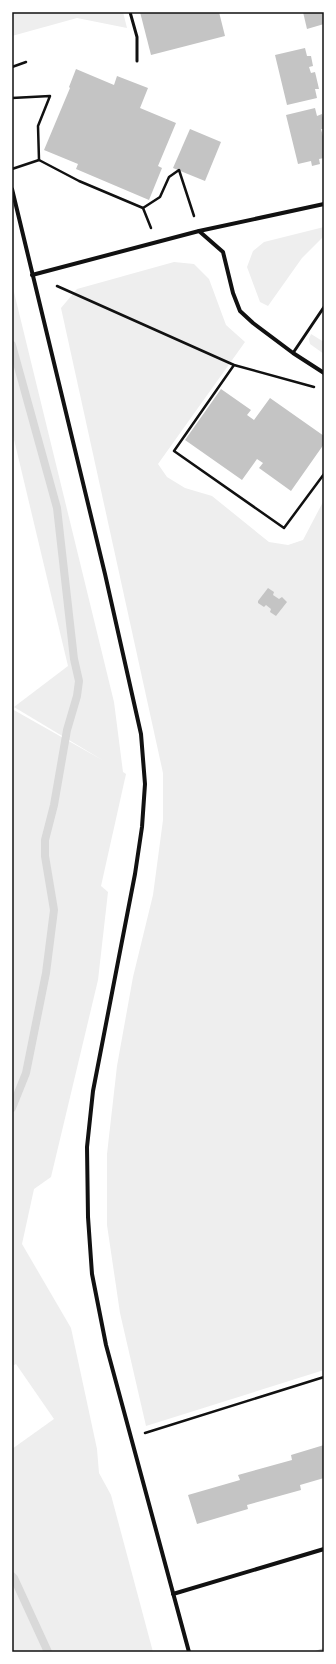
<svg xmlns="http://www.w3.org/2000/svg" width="336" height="1664" viewBox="0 0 336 1664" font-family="'Public Sans',sans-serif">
<rect width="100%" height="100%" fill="#fff"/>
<!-- green -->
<g fill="#eee">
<polygon points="12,12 123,12 127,28 77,18 12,36"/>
<polygon points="324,227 324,236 302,258 268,306 260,302 247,267 253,251 264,242"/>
<polygon points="174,262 194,264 209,279 226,325 245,342 158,464 167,477 185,488 212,496 269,542 288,545 303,540 324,500 324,1370 146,1426 120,1313 107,1225 107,1154 117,1066 133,977 153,895 163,820 163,773 61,308 77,289"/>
<polygon points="12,284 114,702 123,772 126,774 101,886 108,892 98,980 51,1177 34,1189 22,1244 71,1328 97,1449 99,1473 111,1495 153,1652 12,1652 12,1449 54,1419 16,1364 12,1366 12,709 104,761 14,707 68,666 12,431"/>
<polygon points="311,334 324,342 324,354 310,344 309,339"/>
</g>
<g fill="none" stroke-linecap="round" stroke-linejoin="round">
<!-- stream -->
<g stroke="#d9d9d9" stroke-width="8">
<polyline points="12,345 57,508 74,659 79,681 77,696 67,730 54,805 45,840 45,856 54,910 46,973 26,1073 12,1108"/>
<polyline points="12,1576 14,1578 48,1652"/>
</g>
</g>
<!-- building -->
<g fill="#c4c4c4">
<polygon points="140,12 219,12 225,36 151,55"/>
<polygon points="303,12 324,12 324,24 307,29"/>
<polygon points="305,48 307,56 311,56 313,66 309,67 311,73 315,72 316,76 319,89 315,89 317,98 287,105 275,55"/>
<polygon points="76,69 114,85 117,76 148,88 140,108 176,123 158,166 162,168 149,200 76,169 78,164 44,150 70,88 69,87"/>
<polygon points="315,108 317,116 322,114 324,122 324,129 321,129 324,140 324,158 319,159 320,164 312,166 311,161 298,164 286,115"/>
<polygon points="190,129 221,142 205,181 173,168"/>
<polygon points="221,389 251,410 247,415 254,420 270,398 324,436 324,444 291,491 259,468 263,463 257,459 242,480 185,440"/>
<polygon points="268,588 274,592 273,595 279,599 282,597 287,602 276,616 270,612 271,609 266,605 264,607 258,603 258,601"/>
<polygon points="324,1445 324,1478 300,1485 301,1490 247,1505 248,1509 197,1524 188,1495 240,1480 238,1475 292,1460 291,1455"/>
<polygon points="324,1648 324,1652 312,1652"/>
</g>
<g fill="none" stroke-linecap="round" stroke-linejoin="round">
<!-- path -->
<g stroke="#111" stroke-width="2.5">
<polyline points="12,67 26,62"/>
<polyline points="12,98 50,96 38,126 39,160"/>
<polyline points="12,169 39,160 79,181 143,208 151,228"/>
<polyline points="143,208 160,197 169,177 179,170 194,216"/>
<polyline points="57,286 234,365 314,387"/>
<polyline points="234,365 174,451 284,528 324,474"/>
<polyline points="145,1433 324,1377"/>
</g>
<!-- service -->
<g stroke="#111" stroke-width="3">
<polyline points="130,12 137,37 137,61"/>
<polyline points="293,353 324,307"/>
</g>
<!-- minor -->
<g stroke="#111" stroke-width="4">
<polyline points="12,189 105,574 141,734 145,784 142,827 135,874 93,1091 87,1147 88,1217 92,1274 106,1345 189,1652"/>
<polyline points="199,231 223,252 233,293 240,311 253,323 293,353 324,373"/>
<polyline points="32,275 199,231 324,204"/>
<polyline points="173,1594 324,1549"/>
</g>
</g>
<!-- border -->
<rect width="336" height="1664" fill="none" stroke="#ffffff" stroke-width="26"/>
<rect x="13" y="13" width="310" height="1638" fill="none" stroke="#111" stroke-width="1.5"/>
</svg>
